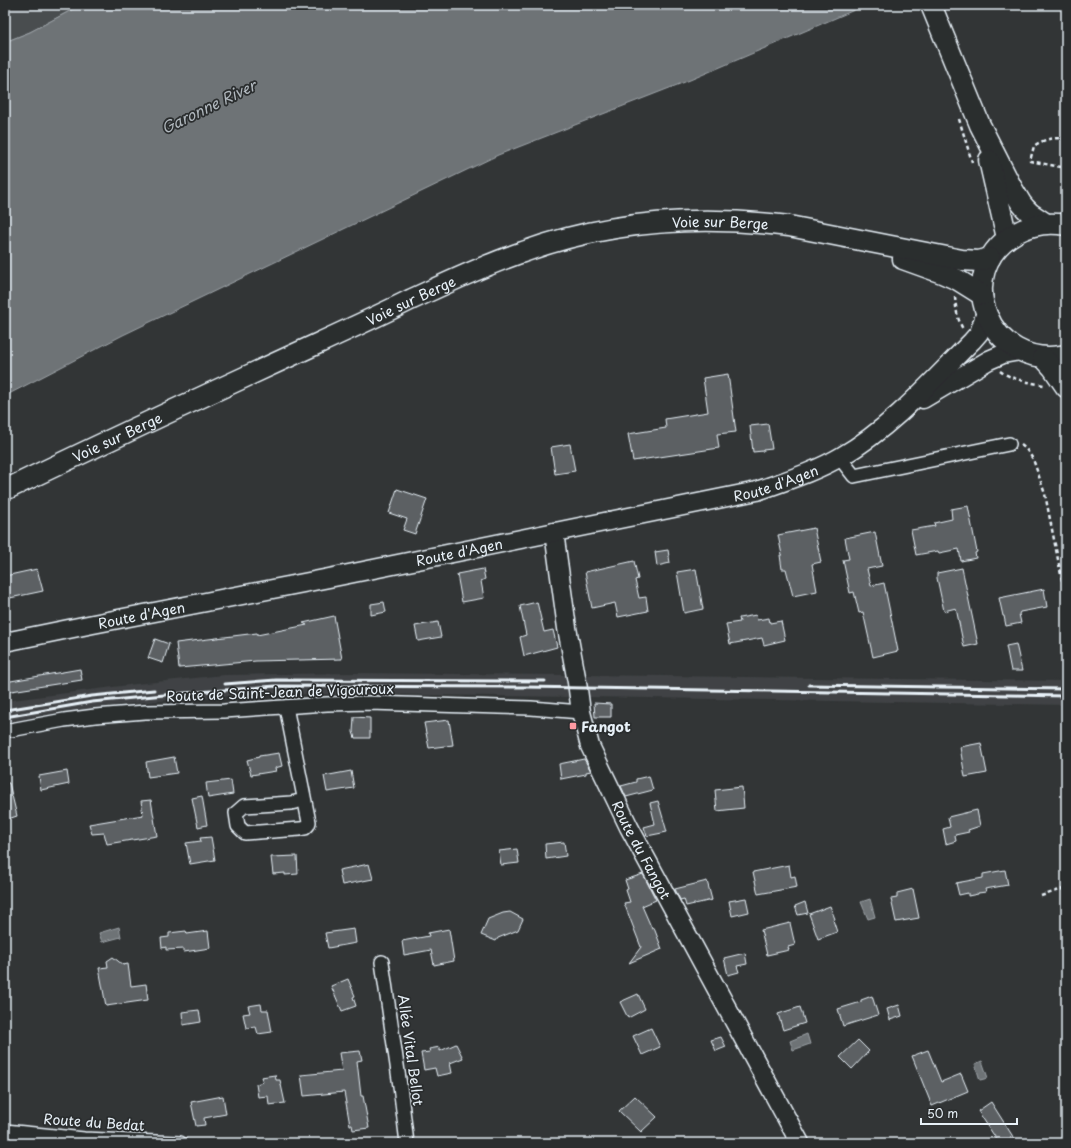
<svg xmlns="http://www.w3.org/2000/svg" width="1071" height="1148" viewBox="0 0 1071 1148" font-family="'Playpen Sans',sans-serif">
<rect width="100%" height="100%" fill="#323536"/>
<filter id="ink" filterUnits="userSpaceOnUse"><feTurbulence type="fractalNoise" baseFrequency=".025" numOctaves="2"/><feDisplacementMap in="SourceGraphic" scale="8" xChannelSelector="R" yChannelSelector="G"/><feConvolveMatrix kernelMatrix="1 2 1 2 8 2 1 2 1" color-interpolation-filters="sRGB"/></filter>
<g filter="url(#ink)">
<!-- built -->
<g fill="#3f4244">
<polygon points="351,673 570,675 574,697 343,694 266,694 157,701 64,711 5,722 5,701 136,684 224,675"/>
<polygon points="584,675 1066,681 1066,705 588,697"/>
</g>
<!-- green -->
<polygon fill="#494d4f" stroke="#989fa4" points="5,5 81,5 30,32 5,42"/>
<!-- water -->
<g fill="#6e7376" stroke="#9fa5aa">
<polygon points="81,5 866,5 690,80 498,155 123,335 5,396 5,42 30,32"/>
<polygon points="870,899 875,917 868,919 861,902"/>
<polygon points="119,927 121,937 102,942 99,933"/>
<polygon points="807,1034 810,1044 793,1050 790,1041"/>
<polygon points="982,1061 988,1078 980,1080 975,1064"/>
</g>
<!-- building -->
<g fill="#5c6063" stroke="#e8f1f8">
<polygon points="728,374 736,432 717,434 719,448 633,461 628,434 666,428 665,419 708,412 703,378"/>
<polygon points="768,424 772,449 763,450 763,451 753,452 750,426"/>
<polygon points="570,444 575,471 555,474 551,447"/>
<polygon points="397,489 427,499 415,534 403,530 407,519 389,513"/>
<polygon points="968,506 977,552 975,553 976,558 961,561 959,549 939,553 938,551 916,555 911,530 935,526 934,523 952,519 951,509"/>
<polygon points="814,528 821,562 812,564 817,591 793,596 786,569 782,569 780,555 782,555 778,535"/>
<polygon points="875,532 882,566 867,569 871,586 884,583 898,651 873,657 863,612 859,613 854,592 850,593 843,560 849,559 845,538"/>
<polygon points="668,550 670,563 657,566 655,552"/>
<polygon points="634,561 638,579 635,580 639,598 646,597 648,611 618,617 615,603 592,608 585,572"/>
<polygon points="962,568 978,644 964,647 956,608 944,611 937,578 937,573"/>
<polygon points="37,569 43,591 5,599 5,576"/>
<polygon points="483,569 485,579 481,581 484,598 462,602 457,574"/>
<polygon points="696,569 703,609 684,613 677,572"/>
<polygon points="1044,589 1047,607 1020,612 1019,614 1021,623 1006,626 1004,616 1003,616 999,598"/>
<polygon points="384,602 386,612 371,615 371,604"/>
<polygon points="537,602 544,632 553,630 557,647 524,656 520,637 526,635 520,606"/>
<polygon points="756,615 757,620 769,618 770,623 781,621 785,640 764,645 762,638 730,644 726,624 740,622 739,618"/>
<polygon points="334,616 342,659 256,661 179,668 176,643 257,633 257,635 307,625 303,623"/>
<polygon points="438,622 441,637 418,641 415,626"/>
<polygon points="155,639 169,644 163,663 148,658"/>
<polygon points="1016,644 1022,671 1011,671 1006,646"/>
<polygon points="80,669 82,680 5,692 5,682"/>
<polygon points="594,703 611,704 611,717 595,717"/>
<polygon points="354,717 370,718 370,738 355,738 353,732"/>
<polygon points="449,720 453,745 429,748 424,723"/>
<polygon points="981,743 987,773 965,777 960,747"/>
<polygon points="279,753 282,766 275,768 276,771 251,775 247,760 259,757 259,756"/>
<polygon points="174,757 177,773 148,777 146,762"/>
<polygon points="584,759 591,771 586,772 586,774 561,779 559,764"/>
<polygon points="67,771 69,784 41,790 39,776"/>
<polygon points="351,771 354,788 327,792 324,776"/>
<polygon points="649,776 653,790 626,797 621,786 636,782 636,779"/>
<polygon points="231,780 233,794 208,798 206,783"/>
<polygon points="5,783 9,783 17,816 5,820"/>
<polygon points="742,787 744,808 717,811 715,790"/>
<polygon points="202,796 207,825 198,827 192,798"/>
<polygon points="151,800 157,836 107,844 104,833 92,834 89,824 143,815 141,801"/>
<polygon points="658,801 667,832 647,836 644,827 655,824 650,803"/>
<polygon points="977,810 980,826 968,830 969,832 955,835 956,841 946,844 943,829 950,827 948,817"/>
<polygon points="211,837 215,860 190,864 186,843 201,841 200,838"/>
<polygon points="564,842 566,856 546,859 545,844"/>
<polygon points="517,849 519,863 501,865 499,851"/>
<polygon points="297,856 298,874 285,875 285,873 273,874 271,857"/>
<polygon points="369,864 373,879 342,885 339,870"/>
<polygon points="789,865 791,877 795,876 797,887 758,894 753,872"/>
<polygon points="1005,870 1008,885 985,889 986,892 978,893 978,894 968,896 968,893 959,895 956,883 983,878 983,874"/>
<polygon points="643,874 656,900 642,906 652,929 654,928 662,949 629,963 641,947 624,903 630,902 626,890 628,889 625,880"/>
<polygon points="707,881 712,900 686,906 684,899 680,900 675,889"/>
<polygon points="913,889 919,918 896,922 891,899 897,898 897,893"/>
<polygon points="746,898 749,912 732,916 729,901"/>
<polygon points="805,902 808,913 798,915 795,906"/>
<polygon points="830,906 835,919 833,920 837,932 818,939 809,914"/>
<polygon points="510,912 523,919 518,930 498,938 496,941 481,935 488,919 503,913"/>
<polygon points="790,923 795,945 788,947 789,950 767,955 761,930"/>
<polygon points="354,929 356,943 328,948 325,933"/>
<polygon points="449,929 454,961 434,965 431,950 404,955 402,941 429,936 428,933"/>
<polygon points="186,931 187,934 208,931 210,948 184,952 184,949 166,950 166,947 162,948 161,938 169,937 169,933"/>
<polygon points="745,953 747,964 737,966 739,972 728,975 724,958"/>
<polygon points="113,957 123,965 128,964 131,986 146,984 148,1000 106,1006 99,968 108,967 107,961"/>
<polygon points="348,979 355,996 353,997 356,1006 342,1011 331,986"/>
<polygon points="638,994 645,1009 628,1018 620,1002"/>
<polygon points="872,996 878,1015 843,1026 838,1009 861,1002 861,1000"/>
<polygon points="261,1004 262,1010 268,1010 272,1032 258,1034 256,1027 246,1028 243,1014 250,1013 248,1006"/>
<polygon points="899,1005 902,1016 890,1020 887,1009"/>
<polygon points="800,1007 805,1023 783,1030 778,1014"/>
<polygon points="199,1010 201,1022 183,1025 182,1012"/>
<polygon points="651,1028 660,1047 642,1055 633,1036"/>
<polygon points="721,1037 726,1047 716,1051 711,1040"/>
<polygon points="858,1040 869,1051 852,1069 840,1057"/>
<polygon points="456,1044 463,1058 450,1063 452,1073 437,1076 435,1068 424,1070 421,1053 430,1052 429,1049 440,1047 440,1051"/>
<polygon points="928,1050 941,1082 961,1074 968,1091 932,1106 912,1056"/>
<polygon points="360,1051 362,1060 357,1061 361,1096 363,1096 369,1128 353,1130 352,1125 350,1125 344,1092 304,1096 301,1075 342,1071 339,1053"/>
<polygon points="275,1075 276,1080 280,1080 285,1103 269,1105 268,1096 258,1097 256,1084 263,1082 261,1077"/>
<polygon points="223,1096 226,1114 204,1118 205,1125 196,1126 191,1102"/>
<polygon points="635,1096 657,1117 641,1132 619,1111"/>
<polygon points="991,1102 1017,1143 999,1143 978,1111"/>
</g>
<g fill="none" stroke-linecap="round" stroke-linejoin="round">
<!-- street casing -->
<g stroke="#e8f1f8" stroke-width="16">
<g id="street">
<polyline points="840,458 854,476 1009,444"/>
<polyline points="286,707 309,822 308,825 305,828 300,829 245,833 238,826 236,813 244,806 291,803 304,800"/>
<polyline points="5,731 64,720 95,716 145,712 224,711 327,704 370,703 531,708 581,712"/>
<polyline points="382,962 400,1086 407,1143"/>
<polyline points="5,1131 84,1139 180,1143"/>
</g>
</g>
<!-- secondary casing -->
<g stroke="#e8f1f8" stroke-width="21">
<g id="secondary">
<polyline points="923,399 989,360 1003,354 1020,351"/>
<path id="s1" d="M 554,532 L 567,628 L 577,682 L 581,712 L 590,746 L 629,827 L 800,1143"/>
<path id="s2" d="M 5,642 L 93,624 L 329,578 L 757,491 C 785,481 817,471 842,456 C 892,427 932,381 972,341 L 979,333 L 986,312"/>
</g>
</g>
<!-- primary casing -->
<g stroke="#e8f1f8" stroke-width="23">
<g id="primary">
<polyline points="931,5 980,125 1012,188 1021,203 1025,208 1030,213 1045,223"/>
<polyline points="989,160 1007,238"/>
<path d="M 1066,225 C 1048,222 1032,224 1016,233 C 949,271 989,372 1066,355"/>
<polyline points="903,259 942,273 958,280 982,295"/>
<polyline points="1043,357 1053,368 1066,387"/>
<path id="s3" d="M 5,490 C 109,440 214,391 319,343 C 349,329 380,315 410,300 C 447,283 484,265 523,252 C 608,221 700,215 789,226 L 962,260 L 979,261 L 990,258"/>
</g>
</g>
<!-- path -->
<g stroke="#e8f1f8" stroke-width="2.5" stroke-dasharray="4 3" stroke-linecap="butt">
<polyline points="959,119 972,162"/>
<path d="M 1066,139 C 1054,137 1043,139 1034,146 L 1030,161 L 1066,168"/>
<path d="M 955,297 C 956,308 957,319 963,329"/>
<path d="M 1000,371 C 1010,379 1032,383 1044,385"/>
<polyline points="1021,445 1026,449 1033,459 1045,494 1066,600"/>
<polyline points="1041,896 1066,888"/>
</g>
<!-- street -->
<use href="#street" stroke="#2a2d2e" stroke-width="13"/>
<!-- secondary -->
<use href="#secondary" stroke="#2a2d2e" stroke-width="18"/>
<!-- primary -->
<use href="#primary" stroke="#2a2d2e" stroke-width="20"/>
<!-- rail -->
<g stroke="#e8f1f8" stroke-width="3">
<polyline points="225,684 276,680 545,681"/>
<polyline points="809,685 1066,689"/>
<polyline points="5,710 92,696 154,690"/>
<polyline points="5,717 92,702 185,693 276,686 525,687 1066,696"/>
</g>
</g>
</g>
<!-- markers -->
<rect fill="#ff9aa2" stroke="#2a2d2e" stroke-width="1.5" x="569" y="722" width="8" height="8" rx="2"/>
<g text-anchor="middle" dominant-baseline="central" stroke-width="3.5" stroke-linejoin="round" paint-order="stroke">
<!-- street labels -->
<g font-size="14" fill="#e8f1f8" stroke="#2a2d2e">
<text stroke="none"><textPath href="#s3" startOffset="771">Voie sur Berge</textPath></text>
<text stroke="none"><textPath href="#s3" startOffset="448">Voie sur Berge</textPath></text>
<text stroke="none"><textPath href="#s3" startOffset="124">Voie sur Berge</textPath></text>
<text stroke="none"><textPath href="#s2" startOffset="787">Route d'Agen</textPath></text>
<text stroke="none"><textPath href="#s2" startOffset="463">Route d'Agen</textPath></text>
<text stroke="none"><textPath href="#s2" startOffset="139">Route d'Agen</textPath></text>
<text transform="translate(280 692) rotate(-2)">Route de Saint-Jean de Vigouroux</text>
<text stroke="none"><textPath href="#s1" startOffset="333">Route du Fangot</textPath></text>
<text transform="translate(411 1050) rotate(82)">Allée Vital Bellot</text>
<text transform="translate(94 1122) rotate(4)">Route du Bedat</text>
</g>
<!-- poi labels -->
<g font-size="14" font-weight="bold" fill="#e8f1f8" stroke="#2a2d2e" text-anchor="start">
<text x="581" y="726">Fangot</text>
</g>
<!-- water labels -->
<g font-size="15" font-style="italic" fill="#b1b8be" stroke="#2a2d2e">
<text transform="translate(208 106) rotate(-26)">Garonne River</text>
</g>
</g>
<!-- margin -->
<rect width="1071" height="1148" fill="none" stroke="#2a2d2e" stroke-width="20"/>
<rect x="10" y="10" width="1051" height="1128" fill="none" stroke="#e8f1f8" stroke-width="1.5" filter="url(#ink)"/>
<!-- scale -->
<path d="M921 1118v6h96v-6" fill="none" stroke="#e8f1f8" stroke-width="2"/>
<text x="927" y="1118" font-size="12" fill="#e8f1f8" stroke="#2a2d2e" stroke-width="3" paint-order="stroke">50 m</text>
</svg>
